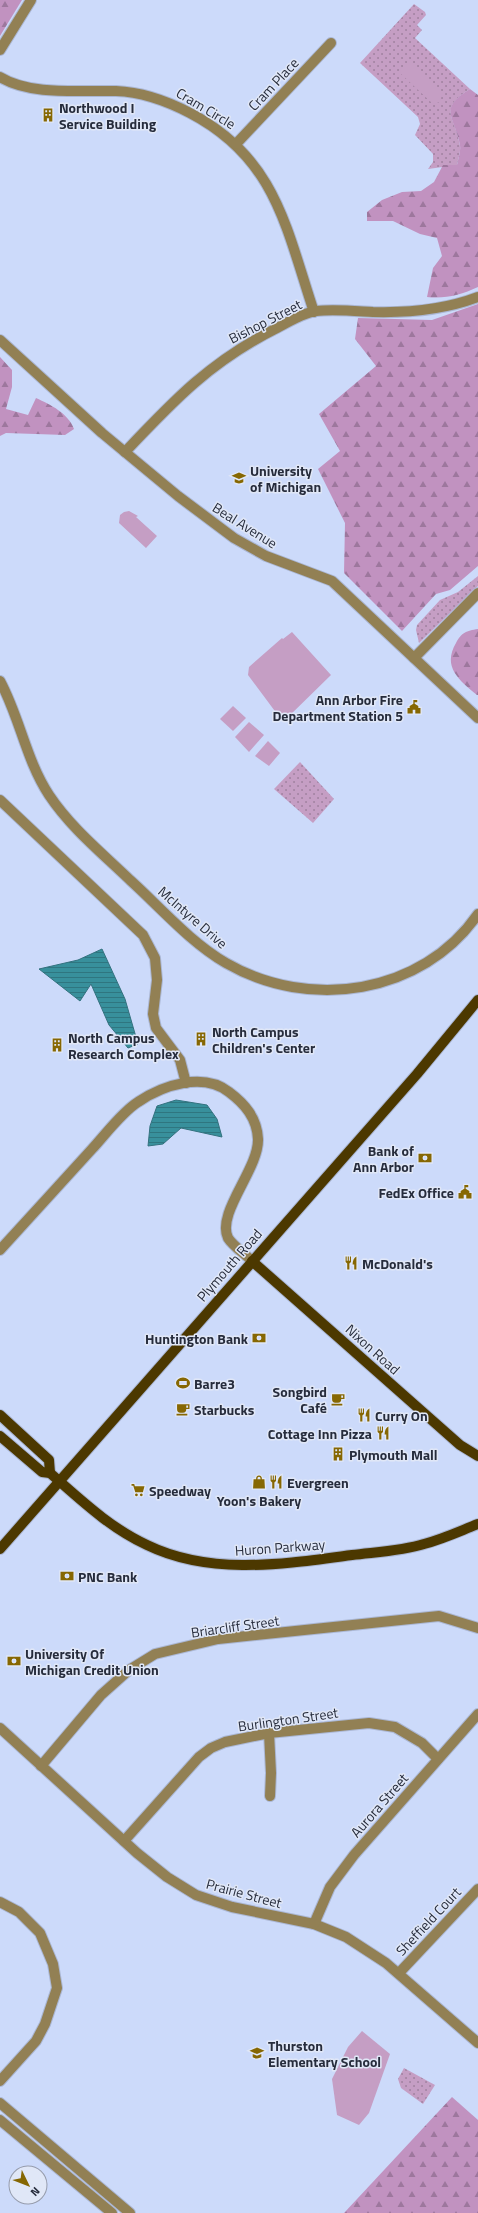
<svg xmlns="http://www.w3.org/2000/svg" width="478" height="2213" viewBox="0 0 478 2213" font-family="'Titillium Web',sans-serif">
<defs>
<pattern id="grass-dots" width="8" height="8" patternUnits="userSpaceOnUse"><rect width="8" height="8" fill="#c59ec4"/><path d="M2 2h.1M6 6h.1" fill="none" stroke="#a081a0" stroke-width="1.8" stroke-linecap="round"/></pattern>
<pattern id="forest-firs" width="22" height="20" patternUnits="userSpaceOnUse"><rect width="22" height="20" fill="#c192c0"/><path d="M5 1l3.5 6h-7zM16 11l3.5 6h-7z" fill="#9d779d"/></pattern>
<pattern id="water-rules" width="6" height="5" patternUnits="userSpaceOnUse"><rect width="6" height="5" fill="#38909c"/><path d="M0 2.5h6" fill="none" stroke="#2f7680"/></pattern>
</defs>
<rect width="100%" height="100%" fill="#ccdafa"/>
<!-- grass -->
<g fill="url(#grass-dots)">
<path d="M 414,4 L 425,12 L 426,15 L 417,25 L 422,30 L 415,38 L 470,89 C 436,110 457,118 460,146 C 461,151 458,159 457,165 L 428,169 L 433,162 L 433,154 L 415,135 L 420,124 L 418,117 L 360,63 Z"/>
<polygon points="478,576 478,586 419,643 416,630 417,625 440,600 458,592"/>
<polygon points="300,762 334,799 313,823 274,789"/>
<polygon points="404,2068 435,2085 423,2104 401,2088 398,2079"/>
</g>
<!-- forest -->
<g fill="url(#forest-firs)">
<polygon points="0,0 22,0 0,36"/>
<path d="M 470,89 L 478,95 L 478,287 C 461,295 445,299 427,297 L 433,268 L 442,256 L 437,238 L 420,234 L 393,221 L 367,221 L 367,212 L 382,200 L 402,192 L 421,191 L 434,182 L 443,165 L 457,165 C 458,159 461,151 460,146 C 456,118 436,109 470,89 Z"/>
<polygon points="478,304 478,566 450,590 436,594 402,631 344,573 345,523 318,469 340,451 319,414 376,366 355,339 358,318 432,320"/>
<path d="M 0,357 L 12,370 L 12,387 L 6,409 L 28,415 L 36,398 C 51,405 68,413 74,429 L 65,435 L 6,433 L 0,436 Z"/>
<path d="M 478,629 L 478,695 L 477,695 C 459,680 442,667 456,643 C 462,632 466,631 478,629 Z"/>
<polygon points="452,2097 478,2120 478,2213 344,2213"/>
</g>
<!-- park -->
<g fill="#c59ec4">
<polygon points="406,64 410,64 442,94 440,102 433,104 400,73 401,69"/>
<polygon points="129,511 138,516 136,517 157,536 146,548 119,523 120,515 124,512"/>
<polygon points="292,632 331,675 283,722 248,675 249,667 282,638 283,639"/>
<polygon points="233,706 246,718 233,731 220,719"/>
<polygon points="249,722 264,735 249,752 235,737"/>
<polygon points="268,741 280,753 269,766 255,756"/>
<polygon points="362,2031 390,2054 369,2113 359,2125 337,2115 332,2079 348,2047"/>
</g>
<!-- water -->
<g fill="url(#water-rules)" stroke="#33727f">
<polygon points="102,949 125,999 138,1044 128,1048 109,1025 91,984 80,1001 39,969 78,960"/>
<polygon points="176,1100 207,1105 217,1119 222,1137 181,1128 163,1144 148,1146 150,1126 157,1106"/>
</g>
<g fill="none" stroke-linecap="round" stroke-linejoin="round">
<!-- minor casing -->
<g stroke="#abb7d4" stroke-width="12">
<g id="minor">
<polyline points="0,50 31,0"/>
<path d="M 0,77 C 31,96 80,90 116,91 C 143,92 167,101 190,113 C 276,158 286,228 314,312"/>
<polyline points="236,144 331,43"/>
<polyline points="0,340 102,433 178,496 234,538 266,556 332,581 478,718"/>
<path d="M 125,452 C 174,400 211,361 277,328 C 288,322 303,313 316,311 C 334,309 355,311 373,312 C 410,313 444,310 478,297"/>
<polyline points="414,658 478,593"/>
<path d="M 0,681 C 20,718 26,760 49,795 C 71,828 102,853 130,880 C 161,908 190,942 226,963 C 309,1011 422,995 478,914"/>
<polyline points="0,800 143,935 155,958 157,980 153,1014 156,1028 180,1060 186,1083"/>
<path d="M 0,1250 C 31,1216 61,1183 92,1149 C 105,1135 122,1112 138,1102 C 163,1085 203,1072 229,1092 C 245,1104 257,1118 258,1139 C 259,1169 216,1213 228,1238 C 233,1246 245,1254 252,1261"/>
<polyline points="0,1728 137,1853 167,1877 196,1895 232,1907 314,1924 346,1937 386,1963 478,2043"/>
<polyline points="269,1733 271,1773 270,1796"/>
<polyline points="41,1766 101,1695 129,1670 155,1654 218,1639 439,1616 478,1628"/>
<polyline points="124,1841 199,1757 211,1748 225,1742 269,1733 369,1723 395,1727 422,1743 438,1759"/>
<polyline points="0,1902 19,1912 40,1933 53,1964 57,1988 45,2024 36,2041 0,2081"/>
<polyline points="314,1924 330,1887 354,1855 478,1714"/>
<polyline points="399,1973 478,1889"/>
<polyline points="0,2103 130,2213"/>
<polyline points="0,2120 112,2213"/>
</g>
</g>
<!-- major casing -->
<g stroke="#abb7d4" stroke-width="12">
<g id="major">
<polyline points="252,1261 460,1445 478,1456"/>
<polyline points="0,1415 49,1460 50,1473"/>
<path d="M 0,1436 L 42,1472 L 50,1473 C 81,1500 110,1528 147,1545 C 211,1576 284,1564 352,1555 C 376,1552 402,1551 424,1544 C 443,1539 460,1531 478,1524"/>
<polyline points="0,1549 417,1074 478,1000"/>
</g>
</g>
<!-- minor -->
<use href="#minor" stroke="#928054" stroke-width="10"/>
<!-- major -->
<use href="#major" stroke="#4c3800" stroke-width="10"/>
</g>
<!-- icons -->
<defs>
<g id="building-bare" transform="scale(1.08)"><path d="M-4-6H4V6H1V3H-1V6H-4ZM-2.5-4.3h1.7v1.8h-1.7ZM.8-4.3h1.7v1.8H.8ZM-2.5-1h1.7V.8h-1.7ZM.8-1h1.7V.8H.8Z" fill="#866702" stroke="#e0e7f7" stroke-width="2.5" paint-order="stroke"/></g>
<g id="university-bare" transform="scale(1.08)"><path d="M0-5L7-2L0 1L-7-2ZM-4 1L0 2.5L4 1V4Q0 6-4 4Z" fill="#866702" stroke="#e0e7f7" stroke-width="2.5" paint-order="stroke"/></g>
<g id="civic-bare" transform="scale(1.08)"><path d="M-.6-6.5H3V-4.5H.6V-3L4-1V1h2V6H-6V1h2V-1L-.6-3ZM-1.2 2.5V6h2.4V2.5Z" fill="#866702" stroke="#e0e7f7" stroke-width="2.5" paint-order="stroke"/></g>
<g id="bank-bare" transform="scale(1.08)"><path d="M-6-4H6V4H-6ZM0-2.3a2.3 2.3 0 1 0 0 4.6a2.3 2.3 0 1 0 0-4.6Z" fill="#866702" stroke="#e0e7f7" stroke-width="2.5" paint-order="stroke"/></g>
<g id="restaurant-bare" transform="scale(1.08)"><path d="M-5-6h1v4h1v-4h1v4h1v-4h1v5L-1.5 .5V6h-2V.5L-5-1ZM5-6V6H3V1.5H1.5Q1.5-4 5-6Z" fill="#866702" stroke="#e0e7f7" stroke-width="2.5" paint-order="stroke"/></g>
<g id="stadium-bare" transform="scale(1.08)"><path d="M0-5a6.5 5 0 1 0 0 10a6.5 5 0 1 0 0-10ZM-3.5-1.8h7v3.6h-7Z" fill="#866702" stroke="#e0e7f7" stroke-width="2.5" paint-order="stroke"/></g>
<g id="cafe-bare" transform="scale(1.08)"><path d="M-5.5-4.5H6V0H3Q3 3.5 0 3.5H-2.5Q-5.5 3.5-5.5 0ZM3-3.2v2h1.7v-2ZM-6 4.5H4V6H-6Z" fill="#866702" stroke="#e0e7f7" stroke-width="2.5" paint-order="stroke"/></g>
<g id="shop-bare" transform="scale(1.08)"><path d="M-5-2.5h2.3a2.7 3.5 0 0 1 5.4 0H5L5.5 6h-11ZM-1.5-2.5h3a1.5 2.3 0 0 0-3 0Z" fill="#866702" stroke="#e0e7f7" stroke-width="2.5" paint-order="stroke"/></g>
<g id="supermarket-bare" transform="scale(1.08)"><path d="M-6-5.5h2.5l.6 2H6L4.5 2H-2.5L-4.4-4H-6ZM-1.5 3.2a1.3 1.3 0 1 0 .1 0ZM3 3.2a1.3 1.3 0 1 0 .1 0Z" fill="#866702" stroke="#e0e7f7" stroke-width="2.5" paint-order="stroke"/></g>
<g id="school-bare" transform="scale(1.08)"><path d="M0-5L7-2L0 1L-7-2ZM-4 1L0 2.5L4 1V4Q0 6-4 4Z" fill="#866702" stroke="#e0e7f7" stroke-width="2.5" paint-order="stroke"/></g>
</defs>
<g fill-rule="evenodd">
<use href="#building-bare" x="48" y="115"/>
<use href="#university-bare" x="239" y="478"/>
<use href="#civic-bare" x="414" y="707"/>
<use href="#building-bare" x="201" y="1039"/>
<use href="#building-bare" x="57" y="1045"/>
<use href="#bank-bare" x="425" y="1158"/>
<use href="#civic-bare" x="465" y="1192"/>
<use href="#restaurant-bare" x="351" y="1263"/>
<use href="#bank-bare" x="259" y="1338"/>
<use href="#stadium-bare" x="183" y="1383"/>
<use href="#cafe-bare" x="338" y="1399"/>
<use href="#cafe-bare" x="183" y="1409"/>
<use href="#restaurant-bare" x="364" y="1415"/>
<use href="#restaurant-bare" x="383" y="1433"/>
<use href="#building-bare" x="338" y="1454"/>
<use href="#shop-bare" x="259" y="1482"/>
<use href="#restaurant-bare" x="276" y="1482"/>
<use href="#supermarket-bare" x="138" y="1490"/>
<use href="#bank-bare" x="67" y="1576"/>
<use href="#bank-bare" x="14" y="1661"/>
<use href="#school-bare" x="257" y="2053"/>
</g>
<g text-anchor="middle" dominant-baseline="central" stroke-width="3" stroke-linejoin="round" paint-order="stroke">
<!-- street labels -->
<g font-size="14" fill="#262c3c" stroke="#e0e7f7">
<text transform="translate(273 84) rotate(-47)">Cram Place</text>
<text transform="translate(206 108) rotate(31)">Cram Circle</text>
<text transform="translate(265 321) rotate(-27)">Bishop Street</text>
<text transform="translate(245 525) rotate(32)">Beal Avenue</text>
<text transform="translate(193 917) rotate(41)">McIntyre Drive</text>
<text transform="translate(229 1265) rotate(-49)">Plymouth Road</text>
<text transform="translate(373 1349) rotate(42)">Nixon Road</text>
<text transform="translate(280 1547) rotate(-4)">Huron Parkway</text>
<text transform="translate(235 1626) rotate(-8)">Briarcliff Street</text>
<text transform="translate(288 1719) rotate(-8)">Burlington Street</text>
<text transform="translate(379 1805) rotate(-49)">Aurora Street</text>
<text transform="translate(244 1893) rotate(15)">Prairie Street</text>
<text transform="translate(428 1921) rotate(-47)">Sheffield Court</text>
</g>
<!-- poi labels -->
<g font-size="14" font-weight="bold" fill="#262c3c" stroke="#e0e7f7" text-anchor="start">
<text x="59" y="107">Northwood I<tspan x="59" dy="16">Service Building</tspan></text>
<text x="250" y="470">University<tspan x="250" dy="16">of Michigan</tspan></text>
<text x="403" y="699" text-anchor="end">Ann Arbor Fire<tspan x="403" dy="16">Department Station 5</tspan></text>
<text x="212" y="1031">North Campus<tspan x="212" dy="16">Children's Center</tspan></text>
<text x="68" y="1037">North Campus<tspan x="68" dy="16">Research Complex</tspan></text>
<text x="414" y="1150" text-anchor="end">Bank of<tspan x="414" dy="16">Ann Arbor</tspan></text>
<text x="454" y="1192" text-anchor="end">FedEx Office</text>
<text x="362" y="1263">McDonald's</text>
<text x="248" y="1338" text-anchor="end">Huntington Bank</text>
<text x="194" y="1383">Barre3</text>
<text x="327" y="1391" text-anchor="end">Songbird<tspan x="327" dy="16">Café</tspan></text>
<text x="194" y="1409">Starbucks</text>
<text x="375" y="1415">Curry On</text>
<text x="372" y="1433" text-anchor="end">Cottage Inn Pizza</text>
<text x="349" y="1454">Plymouth Mall</text>
<text x="287" y="1482">Evergreen</text>
<text x="149" y="1490">Speedway</text>
<text x="259" y="1500" text-anchor="middle">Yoon's Bakery</text>
<text x="78" y="1576">PNC Bank</text>
<text x="25" y="1653">University Of<tspan x="25" dy="16">Michigan Credit Union</tspan></text>
<text x="268" y="2045">Thurston<tspan x="268" dy="16">Elementary School</tspan></text>
</g>
</g>
<!-- north arrow -->
<g transform="translate(28 2185) rotate(133)"><circle r="19" fill="#e0e7f7" stroke="#969cac"/>
<path d="M0-3L7 15L0 10L-7 15Z" fill="#866702"/>
<text y="-6" font-size="11" font-weight="bold" text-anchor="middle" fill="#262c3c">N</text>
</g>
</svg>
